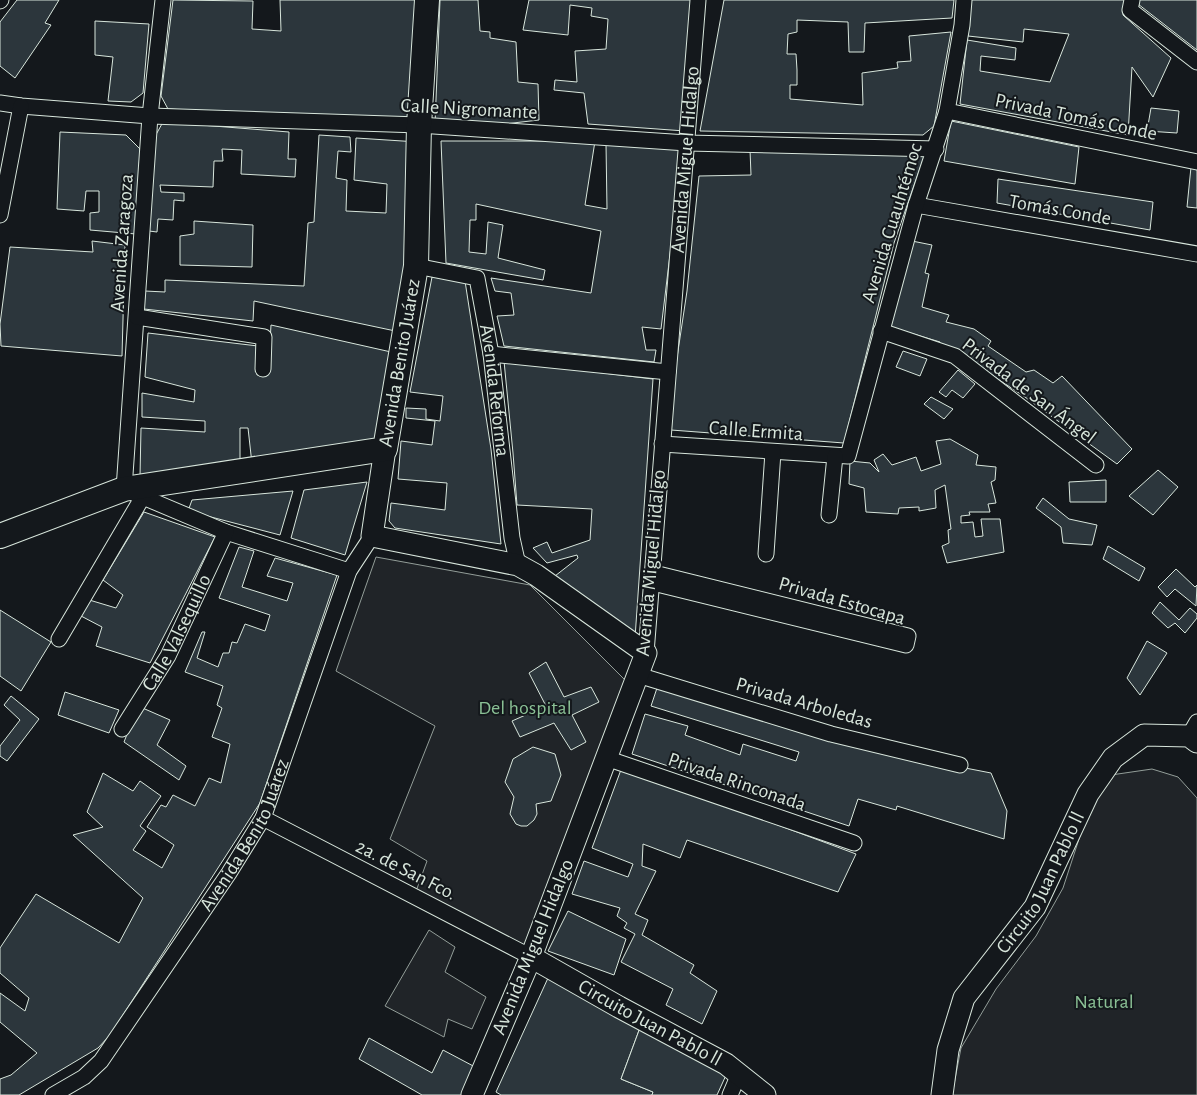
<svg xmlns="http://www.w3.org/2000/svg" width="1197" height="1095" viewBox="0 0 1197 1095" font-family="'Alegreya Sans',sans-serif">
<rect width="100%" height="100%" fill="#14181c"/>
<!-- green -->
<g fill="#202428" stroke="#939e99">
<polygon points="376,557 530,585 631,686 526,954 415,894 427,861 390,839 435,726 336,671"/>
<polygon points="1152,769 1178,777 1197,798 1197,1095 952,1095 961,1048 996,989 1036,936 1063,888 1095,790 1111,775"/>
<polygon points="429,930 455,947 445,972 486,997 472,1029 448,1019 444,1037 385,1006"/>
</g>
<!-- building -->
<g fill="#2c363c" stroke="#d8e6dc">
<polygon points="17,0 59,0 45,23 51,25 15,78 0,66 0,22"/>
<polygon points="173,0 253,1 252,29 281,31 280,0 417,0 412,123 168,109 161,96"/>
<polygon points="440,0 478,0 480,31 490,32 490,38 516,42 518,82 538,84 539,120 487,126 435,124"/>
<polygon points="529,0 695,0 685,131 588,124 584,93 554,90 555,80 577,82 575,51 606,49 608,19 591,16 592,8 570,5 568,35 523,30"/>
<polygon points="724,0 954,0 952,18 865,23 864,52 849,52 848,22 797,20 797,32 788,34 787,54 796,54 797,70 797,85 790,85 790,99 863,105 862,73 898,68 897,62 911,61 909,36 951,32 934,126 923,135 700,131"/>
<polygon points="971,0 1126,0 1123,15 1171,58 1153,97 1132,67 1128,135 960,104 967,40 1016,48 1015,60 981,56 980,71 1050,82 1069,34 1024,29 1023,42 968,36"/>
<polygon points="1139,0 1197,0 1197,50 1138,4"/>
<polygon points="95,21 149,24 143,93 131,102 108,101 113,57 95,55"/>
<polygon points="1151,108 1179,111 1177,133 1147,131"/>
<polygon points="951,121 1079,147 1075,184 944,161"/>
<polygon points="163,122 289,132 288,159 296,159 295,177 241,174 242,150 222,149 223,161 214,161 213,187 160,185 161,192 184,193 184,201 174,200 173,220 158,219 157,232 149,231 153,140"/>
<polygon points="60,132 126,135 140,149 136,234 90,230 90,213 99,212 99,191 86,191 84,211 57,209"/>
<polygon points="319,135 350,137 351,152 338,151 336,178 347,180 346,211 386,213 387,184 354,180 356,138 418,142 400,332 254,301 253,321 144,309 145,291 165,292 165,280 304,286 308,223 314,222"/>
<polygon points="441,141 595,141 585,205 607,209 606,144 683,147 661,329 642,327 646,350 656,350 654,362 504,346 497,316 514,315 511,293 495,291 491,278 591,293 601,231 476,204 476,220 470,220 469,252 486,254 488,222 503,225 498,258 545,270 543,280 446,263"/>
<polygon points="750,150 925,154 894,243 844,443 671,430 672,391 687,291 699,176 751,175"/>
<polygon points="1191,167 1197,168 1197,208 1187,207"/>
<polygon points="998,179 1153,202 1150,230 997,203"/>
<polygon points="194,221 253,225 252,267 180,265 180,236 194,234"/>
<polygon points="92,241 125,245 122,356 1,346 0,324 10,247 93,252"/>
<polygon points="912,241 932,245 925,273 929,274 922,307 949,315 946,322 974,329 991,341 988,346 1026,372 1034,370 1053,383 1062,376 1132,449 1117,464 1025,397 978,366 939,347 940,342 887,326"/>
<polygon points="432,277 465,281 491,449 501,544 395,528 389,521 391,503 445,510 447,483 398,479 401,441 432,445 435,421 406,418 406,408 426,409 426,419 440,421 443,396 410,392"/>
<polygon points="271,325 400,354 379,445 252,464 248,428 240,428 240,464 140,476 141,428 205,432 205,421 142,417 142,393 194,402 195,390 145,377 148,333 258,346 257,375 268,375"/>
<polygon points="903,351 927,359 920,376 896,367"/>
<polygon points="504,361 653,379 635,638 555,576 578,558 577,555 547,563 533,548 547,542 552,553 590,540 592,509 517,505 513,453"/>
<polygon points="958,370 975,384 963,398 952,390 946,397 939,392"/>
<polygon points="931,397 953,409 944,419 924,404"/>
<polygon points="950,439 978,455 976,465 996,467 995,480 991,482 996,503 988,504 990,512 969,512 970,515 961,516 961,523 973,522 975,537 983,536 981,519 1000,519 1004,552 947,563 942,546 949,543 948,530 951,529 945,485 935,490 936,508 919,511 919,507 899,508 898,514 866,512 864,488 849,484 850,461 870,463 879,472 874,460 883,454 892,465 916,457 921,471 941,464 936,441"/>
<polygon points="1158,470 1178,487 1153,515 1129,496"/>
<polygon points="1106,480 1106,502 1070,502 1069,482"/>
<polygon points="367,482 345,555 291,538 304,490"/>
<polygon points="293,491 280,535 188,511 192,500"/>
<polygon points="1043,498 1069,519 1097,525 1092,545 1063,543 1061,527 1036,508"/>
<polygon points="144,512 215,537 150,663 96,646 102,627 81,616 86,599 116,608 123,595 103,580"/>
<polygon points="1108,546 1145,568 1139,581 1103,559"/>
<polygon points="239,547 254,551 242,587 287,601 293,583 267,576 275,558 337,575 260,803 110,1035 98,1048 19,1095 0,1095 0,1079 11,1075 37,1053 0,1022 0,993 25,1011 29,998 0,973 0,948 36,894 119,943 143,898 73,835 103,827 87,812 103,773 133,791 140,781 161,796 140,826 146,831 133,850 162,868 174,845 147,827 161,805 166,807 173,795 195,806 209,778 221,783 230,744 212,737 222,708 217,705 223,686 185,672 202,632 205,632 197,658 218,667 223,653 229,653 232,642 237,643 245,624 265,631 270,615 219,598"/>
<polygon points="1176,569 1195,587 1197,585 1196,606 1175,589 1167,597 1158,587"/>
<polygon points="1160,602 1179,620 1190,608 1197,614 1197,618 1185,633 1175,623 1168,628 1152,613"/>
<polygon points="0,610 51,642 21,691 0,676"/>
<polygon points="1147,641 1167,653 1140,695 1127,678"/>
<polygon points="546,662 564,697 591,687 599,702 572,715 586,742 571,750 554,723 520,737 512,721 546,706 529,673"/>
<polygon points="658,685 837,743 991,773 1007,811 1004,839 897,806 896,810 858,799 849,826 632,754 645,714 688,726 685,735 740,755 743,744 796,761 799,752 651,706"/>
<polygon points="65,692 119,710 109,733 58,715"/>
<polygon points="11,696 39,719 7,761 0,756 0,746 20,720 4,705"/>
<polygon points="138,706 170,720 157,745 186,766 179,780 124,742"/>
<polygon points="533,747 555,754 561,775 551,801 536,804 537,814 534,820 527,826 521,826 516,824 510,814 514,797 505,782 513,759"/>
<polygon points="622,767 856,854 838,892 687,840 680,858 643,844 642,866 656,871 635,914 648,920 642,935 694,965 690,973 717,991 702,1024 666,1005 673,989 621,962 635,934 624,928 627,923 617,916 620,908 572,894 584,861 628,877 633,864 592,848"/>
<polygon points="568,911 626,939 614,975 548,951"/>
<polygon points="548,978 641,1025 621,1079 653,1092 652,1095 501,1095 496,1092"/>
<polygon points="641,1025 727,1073 717,1095 652,1095 653,1092 621,1079"/>
<polygon points="369,1038 432,1073 443,1050 477,1068 465,1095 422,1095 359,1059"/>
</g>
<g fill="none" stroke-linecap="round" stroke-linejoin="round">
<!-- minor casing -->
<g stroke="#d8e6dc" stroke-width="17">
<g id="minor">
<polyline points="163,0 150,116 124,489 226,532 349,571"/>
<polyline points="1132,0 1130,10 1197,62"/>
<polyline points="0,1 1,0"/>
<polyline points="0,103 21,106 150,116 419,125 687,143 936,149"/>
<polyline points="947,111 1197,162"/>
<polyline points="916,205 1197,254"/>
<polyline points="0,215 21,106"/>
<path id="s1" d="M 416,266 L 477,278 L 491,354 L 512,538 L 518,565"/>
<polyline points="137,317 264,337 263,369"/>
<polyline points="881,331 955,356 1096,465"/>
<polyline points="491,354 668,372"/>
<polyline points="662,444 848,456 916,205 947,111 962,25 964,0"/>
<polyline points="829,515 835,456"/>
<polyline points="766,554 773,452"/>
<polyline points="653,583 906,645 908,636 654,573"/>
<polyline points="59,639 148,488"/>
<path id="s2" d="M 646,653 L 698,0"/>
<polyline points="638,675 831,734 960,765"/>
<path id="s3" d="M 122,729 L 168,656 L 226,532"/>
<polyline points="1189,736 1197,722"/>
<polyline points="606,758 854,843"/>
<polyline points="263,818 531,957"/>
<path id="s4" d="M 53,1095 L 84,1077 L 101,1061 L 229,873 L 263,818 L 349,571 L 372,536"/>
<polyline points="730,1095 739,1074"/>
</g>
</g>
<!-- secondary casing -->
<g stroke="#d8e6dc" stroke-width="23">
<g id="secondary">
<polyline points="385,449 372,536 518,565 536,575 646,653 531,957 472,1095"/>
<path id="s5" d="M 531,957 L 619,1007 L 726,1064 L 765,1095"/>
<path id="s6" d="M 942,1095 L 948,1050 L 964,998 L 1035,907 L 1088,794 L 1113,758 L 1144,735 L 1189,736 L 1197,742"/>
</g>
</g>
<!-- primary casing -->
<g stroke="#d8e6dc" stroke-width="26">
<g id="primary">
<path id="s7" d="M 0,536 L 124,489 L 385,449 L 416,266 L 419,125 L 427,0"/>
</g>
</g>
<!-- minor -->
<use href="#minor" stroke="#14181c" stroke-width="15"/>
<!-- secondary -->
<use href="#secondary" stroke="#14181c" stroke-width="21"/>
<!-- primary -->
<use href="#primary" stroke="#14181c" stroke-width="24"/>
</g>
<g text-anchor="middle" dominant-baseline="central" stroke-width="4" stroke-linejoin="round" paint-order="stroke">
<!-- street labels -->
<g font-size="20" fill="#d8e6dc" stroke="#14181c">
<text transform="translate(469 109) rotate(3)">Calle Nigromante</text>
<text transform="translate(1076 117) rotate(12)">Privada Tomás Conde</text>
<text stroke="none"><textPath href="#s2" startOffset="495">Avenida Miguel Hidalgo</textPath></text>
<text transform="translate(1060 210) rotate(10)">Tomás Conde</text>
<text transform="translate(892 223) rotate(-73)">Avenida Cuauhtémoc</text>
<text transform="translate(122 243) rotate(-86)">Avenida Zaragoza</text>
<text stroke="none"><textPath href="#s7" startOffset="484">Avenida Benito Juárez</textPath></text>
<text stroke="none"><textPath href="#s1" startOffset="176">Avenida Reforma</textPath></text>
<text transform="translate(1029 391) rotate(37)">Privada de San Ángel</text>
<text transform="translate(756 431) rotate(4)">Calle Ermita</text>
<text transform="translate(651 563) rotate(-85)">Avenida Miguel Hidalgo</text>
<text transform="translate(842 601) rotate(16)">Privada Estocapa</text>
<text stroke="none"><textPath href="#s3" startOffset="111">Calle Valsequillo</textPath></text>
<text transform="translate(804 703) rotate(16)">Privada Arboledas</text>
<text transform="translate(737 782) rotate(19)">Privada Rinconada</text>
<text stroke="none"><textPath href="#s4" startOffset="328">Avenida Benito Juárez</textPath></text>
<text transform="translate(406 870) rotate(27)">2a. de San Fco.</text>
<text stroke="none"><textPath href="#s6" startOffset="239">Circuito Juan Pablo ll</textPath></text>
<text transform="translate(533 947) rotate(-68)">Avenida Miguel Hidalgo</text>
<text stroke="none"><textPath href="#s5" startOffset="136">Circuito Juan Pablo ll</textPath></text>
</g>
<!-- park labels -->
<g font-size="20" fill="#8ac095" stroke="#14181c">
<text x="525" y="708">Del hospital</text>
<text x="1104" y="1002">Natural</text>
</g>
</g>
</svg>
